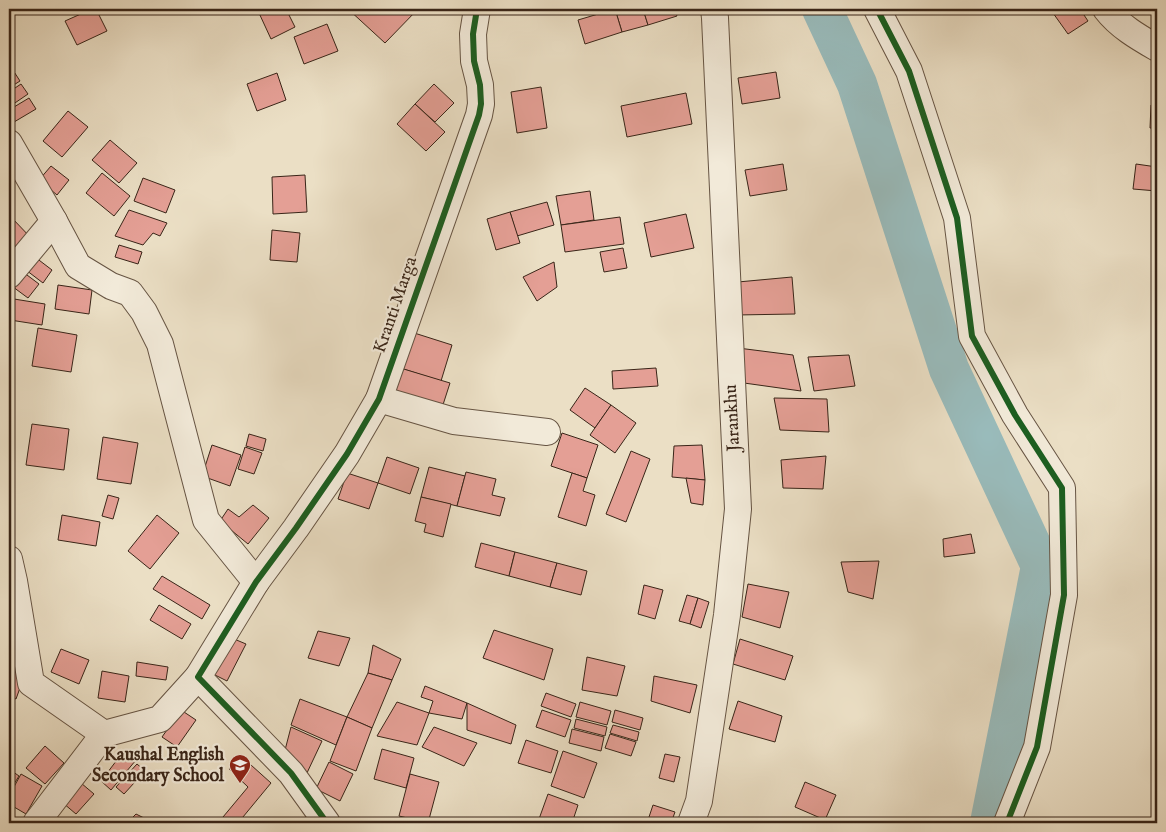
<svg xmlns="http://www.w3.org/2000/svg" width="1166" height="832" viewBox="0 0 1166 832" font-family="'IM FELL English',serif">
<rect width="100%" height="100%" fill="#ebdfc5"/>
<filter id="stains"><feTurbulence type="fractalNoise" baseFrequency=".004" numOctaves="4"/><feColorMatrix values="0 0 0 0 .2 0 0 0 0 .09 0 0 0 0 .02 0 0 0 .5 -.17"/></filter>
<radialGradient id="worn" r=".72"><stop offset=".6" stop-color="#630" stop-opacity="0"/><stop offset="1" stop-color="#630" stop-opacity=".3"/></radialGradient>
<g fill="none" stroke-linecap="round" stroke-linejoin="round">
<!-- river -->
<polyline stroke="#9bb" stroke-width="40" points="822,9 857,84 949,369 1041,566 990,823"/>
</g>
<!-- building -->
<g fill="#e49f95" stroke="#392518">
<polygon points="92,9 96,9 107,31 77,45 65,21"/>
<polygon points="269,9 286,9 295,27 271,39 259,13"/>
<polygon points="348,9 418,9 385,43"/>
<polygon points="615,9 643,9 648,25 622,32"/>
<polygon points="615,9 622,32 585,44 578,20"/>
<polygon points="643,9 674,9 677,16 648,25"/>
<polygon points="1060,9 1080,9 1088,21 1068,34 1053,13"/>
<polygon points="327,24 338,51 304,64 294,37"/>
<polygon points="9,64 20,81 9,88"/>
<polygon points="776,72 780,98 742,104 738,78"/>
<polygon points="277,73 286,100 257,111 247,84"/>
<polygon points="21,84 28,94 9,107 9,92"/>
<polygon points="434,84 454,103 435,122 415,104"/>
<polygon points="541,87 547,128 517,133 511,92"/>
<polygon points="686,93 692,124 627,137 621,106"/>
<polygon points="29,98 36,109 9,125 9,110"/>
<polygon points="415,104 445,132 426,151 397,124"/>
<polygon points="1151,105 1157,106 1157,128 1150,128"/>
<polygon points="68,111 88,127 62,157 43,141"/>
<polygon points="110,140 137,163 119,183 92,160"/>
<polygon points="783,164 787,190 750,196 745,170"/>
<polygon points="1136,164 1157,167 1157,191 1133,189"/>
<polygon points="51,166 69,180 57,195 39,180"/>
<polygon points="102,173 130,196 114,216 86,193"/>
<polygon points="305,175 307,212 273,214 272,177"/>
<polygon points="143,178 175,190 166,213 134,201"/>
<polygon points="590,191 594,220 561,225 556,196"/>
<polygon points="547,202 554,225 517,236 510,212"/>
<polygon points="129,210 167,223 160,236 153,233 143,245 115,236"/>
<polygon points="510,212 520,243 496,250 487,219"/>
<polygon points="686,214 694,248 651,257 644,223"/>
<polygon points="11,217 33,240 9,263 9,219"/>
<polygon points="620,217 624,244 565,252 561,225"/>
<polygon points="272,230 300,233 297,262 270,260"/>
<polygon points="119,245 142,252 138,264 115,257"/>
<polygon points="623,248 627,268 604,272 600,252"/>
<polygon points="31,254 52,270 43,283 22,267"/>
<polygon points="554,262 557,287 537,301 523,277"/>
<polygon points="19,269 39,284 28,298 9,284"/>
<polygon points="792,277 795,314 736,315 727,283"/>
<polygon points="58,285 92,290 89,314 55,309"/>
<polygon points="14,299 45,304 42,325 10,320"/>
<polygon points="38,328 77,335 71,372 32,366"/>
<polygon points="408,331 452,345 441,381 397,367"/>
<polygon points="738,348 793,355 801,391 744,383"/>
<polygon points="849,355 855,386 814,391 808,357"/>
<polygon points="397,367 450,383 440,414 387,398"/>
<polygon points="656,368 658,386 613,389 612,371"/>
<polygon points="585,388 611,405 595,428 570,410"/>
<polygon points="774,398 827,399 829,432 780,430"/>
<polygon points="611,405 636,423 615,453 590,435"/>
<polygon points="32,424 69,429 64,470 26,465"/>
<polygon points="562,433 598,445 587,478 551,466"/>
<polygon points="249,434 266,439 263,451 246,446"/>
<polygon points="103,437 138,443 131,484 97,479"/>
<polygon points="212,445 241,455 230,486 202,476"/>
<polygon points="702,445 705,480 672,477 674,446"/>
<polygon points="245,447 262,453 254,474 238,469"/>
<polygon points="631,451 650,459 626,522 606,514"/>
<polygon points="826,456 823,489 783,488 781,460"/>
<polygon points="387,457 419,468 410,494 378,483"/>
<polygon points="429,467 465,476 457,506 421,497"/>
<polygon points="466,472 496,479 492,495 505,498 500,516 457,506"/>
<polygon points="347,473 378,483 369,509 338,499"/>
<polygon points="572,473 587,478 583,491 595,495 586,526 558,517"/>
<polygon points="686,478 705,480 703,505 691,503"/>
<polygon points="108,495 119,498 113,519 102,516"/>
<polygon points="421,497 451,504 443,537 424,532 426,524 415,521"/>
<polygon points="253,505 269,518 248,544 220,521 228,509 239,517"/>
<polygon points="62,515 100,522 96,546 58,540"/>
<polygon points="157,515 179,533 150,569 128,551"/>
<polygon points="971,534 975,553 944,557 943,539"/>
<polygon points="481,543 515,552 509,576 475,567"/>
<polygon points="515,552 557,563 550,587 509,576"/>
<polygon points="879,561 873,599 848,592 841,562"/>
<polygon points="557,563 587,571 581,595 550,587"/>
<polygon points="162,576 210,605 202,619 153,589"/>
<polygon points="748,584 789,592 780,628 742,617"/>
<polygon points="644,585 663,590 655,619 638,614"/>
<polygon points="687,595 698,598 690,624 679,621"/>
<polygon points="698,598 709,602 701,628 690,624"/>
<polygon points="159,605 191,624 182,639 150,620"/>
<polygon points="494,630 553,649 544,680 483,658"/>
<polygon points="318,631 350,638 339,666 308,658"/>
<polygon points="227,636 246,644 227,681 209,672"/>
<polygon points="740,639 793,656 785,680 733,664"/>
<polygon points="373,645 401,659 392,680 368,673"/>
<polygon points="61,649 89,660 79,684 51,672"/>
<polygon points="587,657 625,666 617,696 582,690"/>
<polygon points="137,662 168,667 166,680 136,676"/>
<polygon points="9,668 25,674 16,699 9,696"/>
<polygon points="102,671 129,676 125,702 98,698"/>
<polygon points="368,673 392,680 372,728 347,717"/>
<polygon points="654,676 697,685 690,713 651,701"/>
<polygon points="425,686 467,703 462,719 429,713 433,701 421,697"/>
<polygon points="546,693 576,704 571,717 541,706"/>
<polygon points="300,699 347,717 336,745 291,725"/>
<polygon points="738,701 782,716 775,742 729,729"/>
<polygon points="397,702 429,713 417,745 377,736"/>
<polygon points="580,702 611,711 607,725 576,717"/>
<polygon points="467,703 516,725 511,744 467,730"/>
<polygon points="181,710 196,720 177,747 162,737"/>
<polygon points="542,710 571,720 565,737 536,727"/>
<polygon points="615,710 643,718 640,730 612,722"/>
<polygon points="347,717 372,728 356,771 330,761"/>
<polygon points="576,719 607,727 605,736 574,728"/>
<polygon points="613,725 639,732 637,741 610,733"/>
<polygon points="291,727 322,741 306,775 284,754"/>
<polygon points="434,727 477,743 464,766 422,747"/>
<polygon points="572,729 604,737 601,751 569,743"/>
<polygon points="610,734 636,742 631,756 605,748"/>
<polygon points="526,740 558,751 551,773 518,763"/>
<polygon points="45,746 64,763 45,784 26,768"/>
<polygon points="382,749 414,758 406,788 374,779"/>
<polygon points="563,751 597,763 584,798 551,786"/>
<polygon points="665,754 680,757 674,782 659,778"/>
<polygon points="132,755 136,760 111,790 101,781 120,756 125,762"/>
<polygon points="241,756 271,783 238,823 218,823 248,787 229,769"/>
<polygon points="329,762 353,774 340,801 316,789"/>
<polygon points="137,764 145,771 124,794 116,787"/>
<polygon points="9,769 19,776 9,792"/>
<polygon points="21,774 42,786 26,814 9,804 9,796"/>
<polygon points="410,774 439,782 428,823 399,816"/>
<polygon points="805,782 836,795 825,820 795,807"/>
<polygon points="81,783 94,794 76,814 63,803"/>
<polygon points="548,794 578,805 572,823 551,823 539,819"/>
<polygon points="653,805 675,812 671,823 647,823"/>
<polygon points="136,814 154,823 127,823"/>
</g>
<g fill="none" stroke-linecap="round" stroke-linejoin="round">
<!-- minor casing -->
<g stroke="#665443" stroke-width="28">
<g id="minor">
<polyline points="877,9 909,71 957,218 972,336 1015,415 1062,488 1064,595 1037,747 1007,823"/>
<path d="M 1106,9 C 1119,26 1138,37 1157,48"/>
<polyline points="9,143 54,221 78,266 111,286 130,293 144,312 160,344 206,520 256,582"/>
<polyline points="9,275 54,221"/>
<polyline points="379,399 454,421 547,432"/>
<polyline points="9,559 14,581 31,683 104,734"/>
<polyline points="36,823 104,734 160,719 198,677"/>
<polyline points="327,823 291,773 198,677 256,582 296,528 347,454 379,399 479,115 481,104 480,85 474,61 473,34 477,9"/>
<polyline points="691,823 699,801 727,615 738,509 715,18 714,9"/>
</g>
</g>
<!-- minor -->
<use href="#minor" stroke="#f2ead9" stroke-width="26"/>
<!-- cycleway casing -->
<g stroke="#f2ead9" stroke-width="9">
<g id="cycleway">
<polyline points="877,9 909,71 957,218 972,336 1015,415 1062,488 1064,595 1037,747 1007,823"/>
<polyline points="327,823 291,773 198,677 256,582 296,528 347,454 379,399 479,115 481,104 480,85 474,61 473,34 477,9"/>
</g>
</g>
<!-- cycleway -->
<use href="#cycleway" stroke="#1b5e20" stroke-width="6"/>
</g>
<!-- icons -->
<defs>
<g id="school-pin" transform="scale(1.125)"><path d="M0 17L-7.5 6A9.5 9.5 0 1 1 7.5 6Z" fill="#8f2418" stroke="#f2ead9"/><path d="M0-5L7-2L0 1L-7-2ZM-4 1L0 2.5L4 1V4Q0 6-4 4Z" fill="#fff"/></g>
</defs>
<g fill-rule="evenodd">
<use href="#school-pin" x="240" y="765"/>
</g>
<g text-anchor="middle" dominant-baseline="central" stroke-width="4.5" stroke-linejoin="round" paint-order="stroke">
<!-- street labels -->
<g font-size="18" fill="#392518" stroke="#f2ead9">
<text transform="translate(396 305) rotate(-71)">Kranti Marga</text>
<text transform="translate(733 418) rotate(-93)">Jarankhu</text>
</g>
<!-- poi labels -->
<g font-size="18" font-weight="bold" fill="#392518" stroke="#f2ead9" text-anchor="end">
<text x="224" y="755">Kaushal English<tspan x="224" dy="21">Secondary School</tspan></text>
</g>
</g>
<!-- margin -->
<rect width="1166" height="832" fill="none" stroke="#ebdfc5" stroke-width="30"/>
<rect x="10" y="10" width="1146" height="812" fill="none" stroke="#392518" stroke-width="2.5"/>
<rect x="15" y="15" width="1136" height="802" fill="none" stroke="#392518"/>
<rect width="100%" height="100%" filter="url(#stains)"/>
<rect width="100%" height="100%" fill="url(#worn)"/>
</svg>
